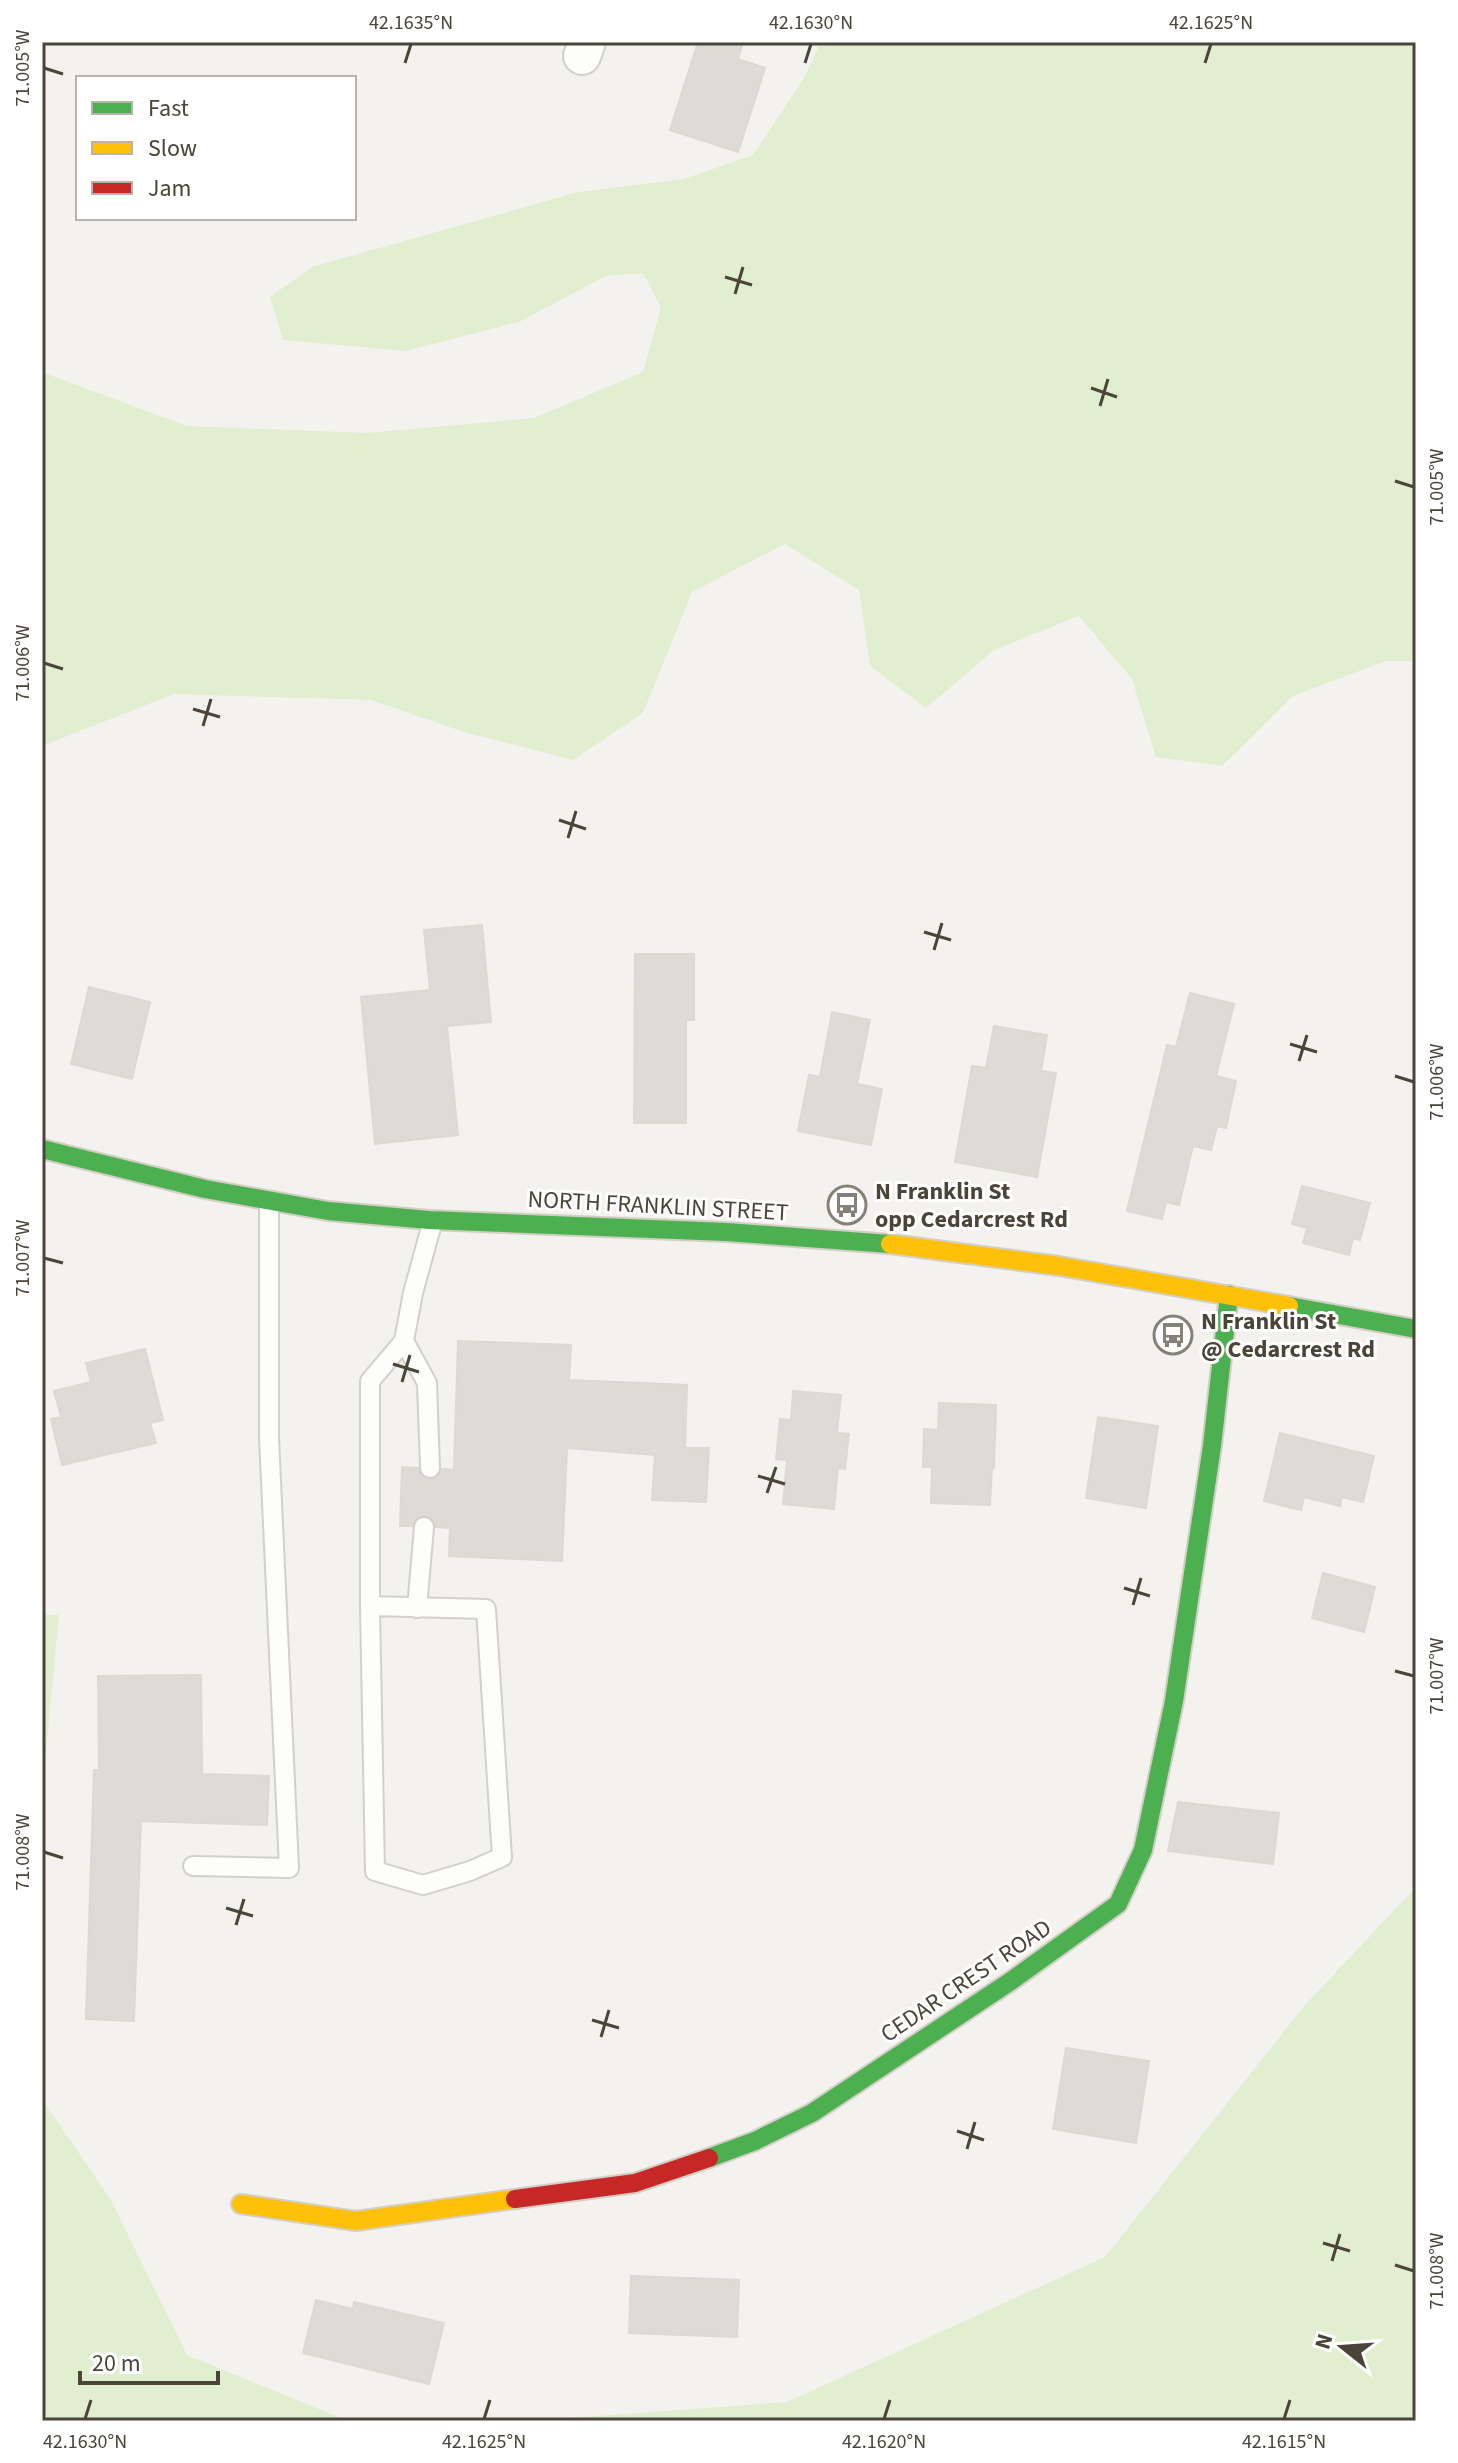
<svg xmlns="http://www.w3.org/2000/svg" width="1458" height="2463" viewBox="0 0 1458 2463" font-family="'Source Sans 3',sans-serif">
<rect width="100%" height="100%" fill="#f4f2ee"/>
<!-- green -->
<g fill="#e1eecf">
<polygon points="821,42 1416,42 1416,661 1386,661 1293,696 1222,766 1156,757 1132,679 1079,616 994,650 926,708 870,666 859,590 785,544 692,592 643,713 573,760 464,732 371,700 174,694 42,746 42,372 187,426 367,433 534,418 643,372 661,307 643,273 606,276 519,322 406,351 283,340 270,297 312,267 578,192 684,179 753,155 804,78"/>
<polygon points="42,1615 59,1615 42,1794"/>
<polygon points="1416,1887 1416,2421 528,2421 787,2402 1105,2257 1305,2005"/>
<polygon points="42,2099 111,2200 187,2355 348,2421 42,2421"/>
</g>
<!-- building -->
<g fill="#dedbd6" stroke="#dcd9d4" stroke-width="2">
<polygon points="698,42 743,42 738,59 765,68 738,152 670,130"/>
<polygon points="482,925 491,1022 447,1026 458,1135 375,1144 361,997 430,990 424,930"/>
<polygon points="635,954 694,954 694,1020 686,1020 686,1123 634,1123"/>
<polygon points="89,987 150,1002 132,1079 71,1064"/>
<polygon points="1190,993 1234,1004 1216,1076 1236,1081 1226,1128 1217,1126 1211,1150 1193,1146 1179,1205 1166,1202 1162,1219 1127,1211 1167,1045 1176,1047"/>
<polygon points="832,1012 870,1020 857,1084 882,1089 871,1145 798,1131 809,1075 820,1077"/>
<polygon points="994,1026 1047,1035 1041,1071 1056,1073 1037,1177 955,1162 972,1066 986,1068"/>
<polygon points="1302,1186 1370,1203 1360,1240 1353,1238 1349,1255 1303,1243 1307,1228 1292,1224"/>
<polygon points="458,1341 571,1345 569,1380 687,1385 685,1448 709,1448 706,1502 652,1500 655,1455 567,1448 562,1561 449,1556 450,1528 436,1527 431,1518 424,1515 415,1520 412,1526 400,1526 402,1467 418,1468 420,1475 430,1480 437,1478 442,1469 454,1470"/>
<polygon points="145,1349 163,1420 150,1423 156,1443 62,1465 51,1419 61,1417 54,1391 91,1382 86,1363"/>
<polygon points="793,1391 841,1395 837,1433 849,1434 845,1469 838,1468 834,1509 783,1504 787,1460 776,1459 780,1419 791,1420"/>
<polygon points="939,1403 996,1405 994,1468 992,1468 990,1505 931,1503 932,1467 923,1467 924,1429 938,1430"/>
<polygon points="1098,1417 1158,1426 1146,1508 1086,1498"/>
<polygon points="1280,1433 1374,1456 1363,1502 1342,1497 1340,1506 1304,1497 1301,1510 1264,1501"/>
<polygon points="1323,1573 1375,1587 1364,1632 1312,1618"/>
<polygon points="201,1675 202,1774 269,1776 267,1825 141,1821 134,2021 86,2019 94,1770 99,1770 98,1676"/>
<polygon points="1178,1802 1279,1813 1273,1864 1168,1851"/>
<polygon points="1066,2048 1149,2061 1136,2143 1053,2129"/>
<polygon points="631,2276 739,2280 737,2337 629,2333"/>
<polygon points="316,2300 353,2309 354,2302 444,2323 429,2384 303,2353"/>
</g>
<g fill="none" stroke-linecap="round" stroke-linejoin="round">
<!-- lane casing -->
<g stroke="#d2d0cb" stroke-width="22">
<g id="lane">
<polyline points="404,1341 427,1383 430,1468"/>
<polyline points="370,1606 375,1871 423,1885 470,1871 502,1857 486,1609 370,1606 370,1381 404,1341 413,1293 433,1220"/>
<polyline points="417,1608 424,1527"/>
<polyline points="193,1866 289,1868 269,1438 269,1202"/>
</g>
</g>
<!-- street casing -->
<g stroke="#d2d0cb" stroke-width="40">
<polyline id="street" points="582,56 587,42"/>
</g>
<!-- fast casing -->
<g stroke="#d3cfc5" stroke-width="22">
<g id="fast">
<polyline points="42,1149 205,1189 328,1211 429,1220 726,1232 890,1244"/>
<polyline points="1289,1306 1416,1329"/>
<polyline points="709,2158 755,2141 812,2113 1011,1981 1118,1904 1143,1850 1174,1701 1212,1446 1229,1295"/>
</g>
</g>
<!-- slow casing -->
<g stroke="#d3cfc5" stroke-width="22">
<g id="slow">
<polyline points="890,1244 1059,1266 1289,1306"/>
<polyline points="241,2204 356,2221 515,2199"/>
</g>
</g>
<!-- jam casing -->
<g stroke="#d3cfc5" stroke-width="22">
<polyline id="jam" points="515,2199 635,2183 709,2158"/>
</g>
<!-- lane -->
<use href="#lane" stroke="#fdfdfc" stroke-width="18"/>
<!-- street -->
<use href="#street" stroke="#fdfdfc" stroke-width="36"/>
<!-- fast -->
<use href="#fast" stroke="#4caf50" stroke-width="18"/>
<!-- slow -->
<use href="#slow" stroke="#ffc107" stroke-width="18"/>
<!-- jam -->
<use href="#jam" stroke="#c62828" stroke-width="18"/>
</g>
<!-- ticks -->
<path fill="none" stroke="#4b4439" stroke-width="3" d="M 405,63 L 411,44M 805,63 L 811,44M 1205,63 L 1211,44M 44,68 L 63,74M 725,277 L 752,285M 735,294 L 743,267M 1091,388 L 1117,397M 1100,406 L 1108,379M 1395,481 L 1414,487M 44,663 L 63,669M 193,709 L 220,717M 203,726 L 211,699M 559,820 L 586,829M 568,838 L 576,811M 924,932 L 951,940M 934,950 L 942,923M 1290,1044 L 1317,1052M 1299,1061 L 1307,1035M 1395,1076 L 1414,1082M 44,1258 L 63,1263M 393,1364 L 419,1372M 402,1382 L 410,1355M 758,1476 L 785,1484M 767,1493 L 776,1467M 1124,1588 L 1150,1596M 1133,1605 L 1141,1578M 1395,1671 L 1414,1676M 44,1852 L 63,1858M 226,1908 L 253,1916M 236,1925 L 244,1899M 592,2020 L 619,2028M 601,2037 L 609,2010M 957,2131 L 984,2140M 967,2149 L 975,2122M 1323,2243 L 1350,2251M 1332,2261 L 1340,2234M 1395,2265 L 1414,2271M 85,2419 L 91,2400M 484,2419 L 490,2400M 884,2419 L 890,2400M 1284,2419 L 1290,2400"/>
<!-- icons -->
<defs>
<g id="bus-ring" transform="scale(2)"><circle r="9.5" fill="#fff" stroke="#868178" stroke-width="1.5"/><path d="M-5-6H5V4H4V6H2V4H-2V6H-4V4H-5ZM-3.5-4V0h7V-4ZM-3.5 1.2v1.5H-2V1.2ZM2 1.2v1.5H3.5V1.2Z" fill="#868178"/></g>
</defs>
<g fill-rule="evenodd">
<use href="#bus-ring" x="847" y="1205"/>
<use href="#bus-ring" x="1173" y="1335"/>
</g>
<g text-anchor="middle" dominant-baseline="central" stroke-width="6" stroke-linejoin="round" paint-order="stroke">
<!-- poi labels -->
<g font-size="24" font-weight="bold" fill="#4b4439" stroke="#fff" text-anchor="start">
<text x="875" y="1191">N Franklin St<tspan x="875" dy="28">opp Cedarcrest Rd</tspan></text>
<text x="1201" y="1321">N Franklin St<tspan x="1201" dy="28">@ Cedarcrest Rd</tspan></text>
</g>
<!-- street labels -->
<g font-size="24" fill="#4b4439" stroke="#fff">
<text transform="translate(658 1206) rotate(3)">NORTH FRANKLIN STREET</text>
<text transform="translate(966 1981) rotate(-34)">CEDAR CREST ROAD</text>
</g>
</g>
<!-- border -->
<rect width="1458" height="2463" fill="none" stroke="#ffffff" stroke-width="88"/>
<!-- legend -->
<rect x="76" y="76" width="280" height="144" fill="#ffffff" stroke="#b7b4b0" stroke-width="2"/>
<rect x="92" y="102" width="40" height="12" fill="#4caf50" stroke="#b7b4b0" stroke-width="2"/>
<text x="148" y="116" font-size="24" fill="#4b4439">Fast</text>
<rect x="92" y="142" width="40" height="12" fill="#ffc107" stroke="#b7b4b0" stroke-width="2"/>
<text x="148" y="156" font-size="24" fill="#4b4439">Slow</text>
<rect x="92" y="182" width="40" height="12" fill="#c62828" stroke="#b7b4b0" stroke-width="2"/>
<text x="148" y="196" font-size="24" fill="#4b4439">Jam</text>
<!-- north arrow -->
<g transform="translate(1342 2347) rotate(287)" stroke="#ffffff" stroke-width="6" paint-order="stroke">
<path d="M0-6L14 30L0 20L-14 30Z" fill="#4b4439"/>
<text y="-12" font-size="22" font-weight="bold" text-anchor="middle" fill="#4b4439">N</text>
</g>
<!-- scale -->
<path d="M80 2371v12h138v-12" fill="none" stroke="#4b4439" stroke-width="4"/>
<text x="92" y="2371" font-size="24" fill="#4b4439" stroke="#ffffff" stroke-width="6" paint-order="stroke">20 m</text>
<rect x="44" y="44" width="1370" height="2375" fill="none" stroke="#4b4439" stroke-width="3"/>
<g font-size="20" text-anchor="middle" fill="#4b4439">
<text x="411" y="29">42.1635°N</text>
<text x="811" y="29">42.1630°N</text>
<text x="1211" y="29">42.1625°N</text>
<text transform="translate(22 68) rotate(-90)" y="7">71.005°W</text>
<text transform="translate(1436 487) rotate(-90)" y="7">71.005°W</text>
<text transform="translate(22 663) rotate(-90)" y="7">71.006°W</text>
<text transform="translate(1436 1082) rotate(-90)" y="7">71.006°W</text>
<text transform="translate(22 1258) rotate(-90)" y="7">71.007°W</text>
<text transform="translate(1436 1676) rotate(-90)" y="7">71.007°W</text>
<text transform="translate(22 1852) rotate(-90)" y="7">71.008°W</text>
<text transform="translate(1436 2271) rotate(-90)" y="7">71.008°W</text>
<text x="85" y="2448">42.1630°N</text>
<text x="484" y="2448">42.1625°N</text>
<text x="884" y="2448">42.1620°N</text>
<text x="1284" y="2448">42.1615°N</text>
</g>
</svg>
